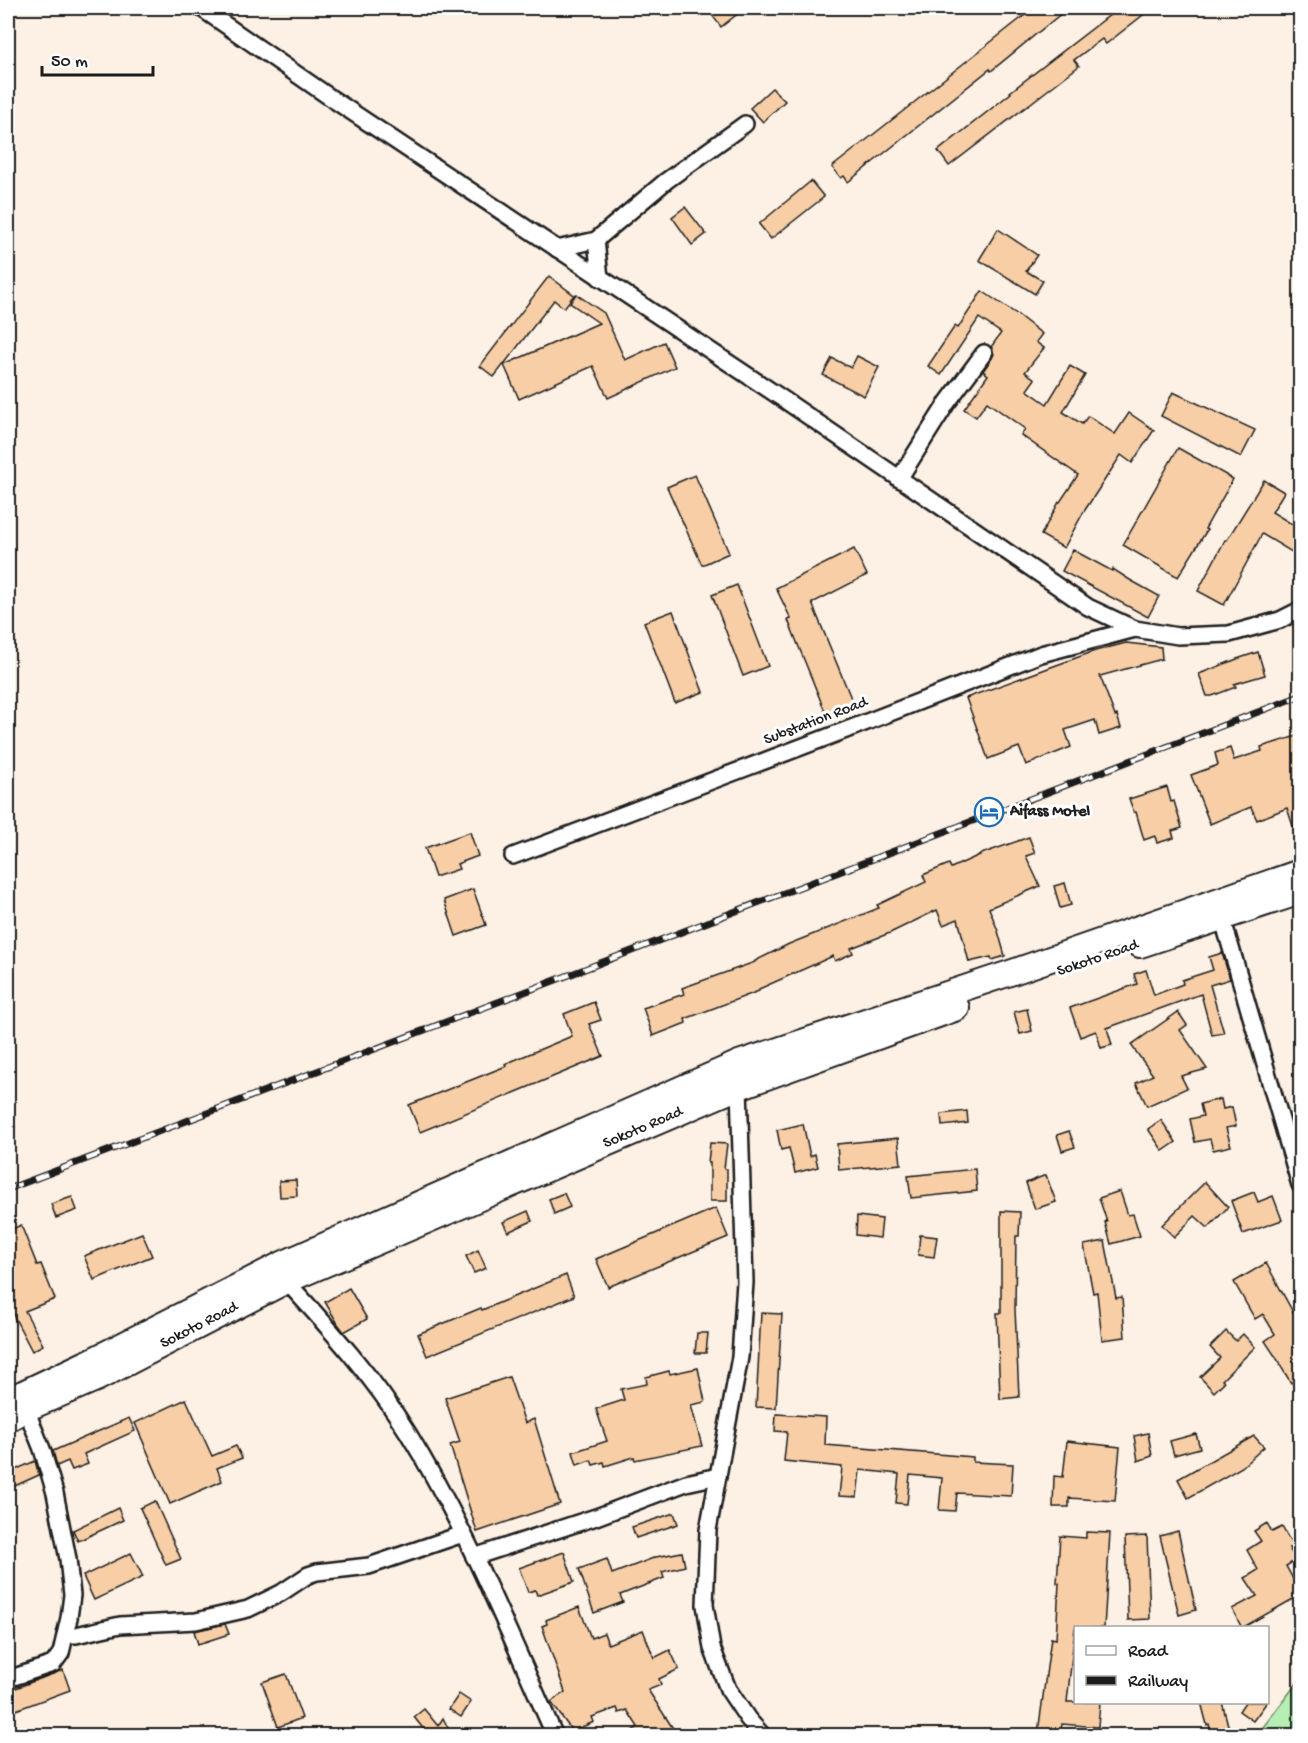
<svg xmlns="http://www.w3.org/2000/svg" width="1308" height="1743" viewBox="0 0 1308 1743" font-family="'Gochi Hand',sans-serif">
<rect width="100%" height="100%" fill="#fdf0e4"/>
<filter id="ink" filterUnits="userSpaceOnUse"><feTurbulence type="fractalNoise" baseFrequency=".0167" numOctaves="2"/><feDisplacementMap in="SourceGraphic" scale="12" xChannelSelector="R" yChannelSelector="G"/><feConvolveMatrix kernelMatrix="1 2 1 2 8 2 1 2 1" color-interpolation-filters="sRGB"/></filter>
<g filter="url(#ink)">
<!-- green -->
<polygon fill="#b5efb3" stroke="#688668" stroke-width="1.5" points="1300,1679 1300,1735 1257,1735"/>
<!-- building -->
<g fill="#f7cea6" stroke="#1c1c1c" stroke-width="1.5">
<polygon points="722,8 745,8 721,27 712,15"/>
<polygon points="1034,8 1068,8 991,71 990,69 848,182 844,176 841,178 832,167"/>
<polygon points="1119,8 1152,8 1106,44 1102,39 1074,60 1079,66 949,166 938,151 1011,93 1010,92"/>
<polygon points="772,88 785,101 763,122 750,108"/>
<polygon points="811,181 824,197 771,239 759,224"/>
<polygon points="685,207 706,234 692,245 672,217"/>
<polygon points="998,229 1037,255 1026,271 1043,281 1035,294 979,260"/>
<polygon points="549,276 574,295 564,308 554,300 494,377 480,366"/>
<polygon points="982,291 1018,315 1042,334 1036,342 1044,348 1025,372 1035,379 1027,390 1047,404 1070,366 1085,375 1063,412 1082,424 1088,416 1115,434 1129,413 1154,430 1132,463 1121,455 1083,513 1064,548 1041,535 1059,502 1060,502 1078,475 1021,435 1025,429 987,402 976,417 964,409 988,375 983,371 992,358 994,354 991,347 1001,333 979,318 941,375 928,366 955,326 958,328"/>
<polygon points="576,294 604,313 625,360 664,342 675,367 608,398 593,366 519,399 504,365 599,323 570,303"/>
<polygon points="857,356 879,367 864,396 823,375 832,358 851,368"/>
<polygon points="1173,392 1255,430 1241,457 1161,416"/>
<polygon points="1178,448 1233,479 1205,529 1207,530 1178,577 1123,545"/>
<polygon points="695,475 729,553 702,565 667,487"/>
<polygon points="1264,480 1284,492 1272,512 1300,529 1300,557 1262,534 1224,605 1198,591 1225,540 1227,540"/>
<polygon points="854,549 867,575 812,603 853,703 826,714 788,620 791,619 776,588"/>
<polygon points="1073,550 1112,571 1113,569 1130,580 1159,596 1148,617 1062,571"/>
<polygon points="737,585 768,666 743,676 712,595"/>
<polygon points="673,611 703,692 675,703 644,622"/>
<polygon points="1126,643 1161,647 1162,659 1100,676 1115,716 1117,715 1121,728 1099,735 1095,720 1065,730 1071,747 1026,765 1019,747 988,759 966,698 1095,651"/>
<polygon points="1258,652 1265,675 1234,684 1236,687 1212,696 1207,696 1199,674 1237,659"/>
<polygon points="1300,735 1300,840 1298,841 1287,808 1257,820 1251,807 1210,824 1191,775 1218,765 1215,753 1230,748 1234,760 1262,751 1261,747"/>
<polygon points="1167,787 1171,802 1174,801 1182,828 1172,831 1174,838 1157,843 1155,836 1144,840 1136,812 1134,812 1129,799"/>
<polygon points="470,832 478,856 457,864 459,869 435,877 425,848"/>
<polygon points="1029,837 1035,853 1026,856 1040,886 989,908 998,931 1005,956 992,960 991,957 969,962 958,919 943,925 937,910 890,933 851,948 853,953 835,961 833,956 759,989 759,991 685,1019 686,1023 653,1036 643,1008 684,994 682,988 755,962 755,961 789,944 879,908 877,905 926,882 923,875 949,864 951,868 984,853"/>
<polygon points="1065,883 1071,905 1060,908 1054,886"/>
<polygon points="473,889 486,925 456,936 444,900"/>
<polygon points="1222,953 1230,979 1210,985 1224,1033 1212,1035 1201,994 1107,1028 1112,1045 1101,1048 1096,1031 1080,1037 1070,1008 1137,984 1134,974 1146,970 1154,995 1183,984 1182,980 1213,970 1209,957"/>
<polygon points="594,1002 601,1020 589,1024 603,1056 420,1132 409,1105 506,1066 505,1064 572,1036 564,1014"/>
<polygon points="1027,1009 1032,1031 1020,1034 1014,1012"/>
<polygon points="1178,1012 1187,1025 1180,1030 1207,1069 1181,1076 1187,1088 1147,1106 1136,1083 1153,1075 1131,1045"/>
<polygon points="1221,1099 1223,1109 1232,1107 1236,1126 1226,1128 1231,1146 1213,1150 1210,1139 1195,1142 1190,1119 1203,1116 1200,1104"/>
<polygon points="967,1111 968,1123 942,1126 941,1114"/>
<polygon points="1161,1120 1176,1142 1163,1151 1148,1129"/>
<polygon points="803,1124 810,1156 815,1154 818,1167 795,1173 789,1148 781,1150 777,1130"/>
<polygon points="1069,1131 1075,1147 1062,1151 1057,1135"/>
<polygon points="898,1138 901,1164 839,1170 837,1144"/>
<polygon points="710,1143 727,1144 724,1169 727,1169 727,1201 710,1201 710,1163 708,1163"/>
<polygon points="975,1169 977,1191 911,1198 908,1176"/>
<polygon points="1046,1175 1056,1202 1035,1209 1026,1183"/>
<polygon points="296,1180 297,1196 280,1197 279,1181"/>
<polygon points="1205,1182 1228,1207 1208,1228 1195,1216 1174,1237 1162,1225"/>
<polygon points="1120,1191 1128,1215 1133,1214 1140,1236 1111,1244 1105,1222 1107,1222 1099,1198"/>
<polygon points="1254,1192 1258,1202 1273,1196 1282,1220 1243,1234 1231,1201"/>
<polygon points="564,1193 570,1207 554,1214 549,1199"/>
<polygon points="72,1197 77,1210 56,1218 51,1204"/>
<polygon points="716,1208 728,1237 608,1287 596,1259"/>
<polygon points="528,1211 532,1221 508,1232 503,1222"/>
<polygon points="1001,1211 1020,1212 1019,1236 1016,1236 1015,1309 1019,1397 1000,1399 997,1313 1001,1313"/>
<polygon points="857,1216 882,1219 880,1238 856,1235"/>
<polygon points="21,1225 37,1265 41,1264 55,1299 25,1311 43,1345 32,1351 8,1305 8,1231"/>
<polygon points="142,1233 152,1256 94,1280 84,1256"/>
<polygon points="920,1235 937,1237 934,1257 918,1255"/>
<polygon points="1105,1241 1116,1298 1122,1297 1125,1337 1102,1340 1097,1292 1093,1293 1084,1245"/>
<polygon points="478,1250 486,1268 474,1273 466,1256"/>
<polygon points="1266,1263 1300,1325 1300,1377 1291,1383 1280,1365 1281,1365 1265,1341 1275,1334 1263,1314 1255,1319 1234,1282"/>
<polygon points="566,1275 574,1296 427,1356 418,1334 481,1308 482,1310"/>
<polygon points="349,1288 367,1319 344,1332 338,1324 325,1302"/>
<polygon points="761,1313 782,1314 776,1408 756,1407"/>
<polygon points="1226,1331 1236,1341 1243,1334 1255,1347 1222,1380 1224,1382 1214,1392 1200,1377 1220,1358 1210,1347"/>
<polygon points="697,1333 708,1333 706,1353 695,1353"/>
<polygon points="698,1368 705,1402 691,1405 702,1446 635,1460 634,1457 605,1466 604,1462 593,1465 591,1460 577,1465 573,1452 607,1441 596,1409 624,1400 621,1389 647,1384 646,1377 669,1371 670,1374"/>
<polygon points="509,1377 525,1423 534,1419 560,1504 477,1532 450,1445 460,1442 445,1398"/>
<polygon points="186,1399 212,1456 236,1446 242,1458 217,1468 222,1481 170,1504 135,1423"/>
<polygon points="776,1414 826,1417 825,1445 973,1457 973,1462 1013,1464 1011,1496 957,1493 955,1511 939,1510 942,1478 910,1475 907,1504 896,1503 899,1474 860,1470 857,1497 839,1496 842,1467 784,1461 787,1432 775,1431"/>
<polygon points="129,1418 135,1431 84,1454 88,1464 72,1470 68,1461 57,1466 53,1451"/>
<polygon points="1148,1433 1152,1456 1138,1461 1134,1436"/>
<polygon points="1196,1434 1200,1448 1174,1455 1170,1441"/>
<polygon points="1254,1436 1264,1447 1242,1467 1188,1498 1178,1479"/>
<polygon points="1067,1441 1120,1447 1115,1501 1069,1498 1069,1507 1053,1507 1054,1476 1063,1477"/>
<polygon points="35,1461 39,1475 8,1489 8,1473"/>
<polygon points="155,1501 181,1559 166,1565 140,1508"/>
<polygon points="118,1508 123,1520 78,1541 73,1530"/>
<polygon points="674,1513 678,1524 636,1538 632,1527"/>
<polygon points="1267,1523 1272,1532 1282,1527 1294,1548 1289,1548 1296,1560 1286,1566 1300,1592 1300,1595 1242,1628 1232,1609 1257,1596 1245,1578 1258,1570 1247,1550 1261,1541 1254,1531"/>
<polygon points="1178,1531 1196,1610 1179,1615 1160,1536"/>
<polygon points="1086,1532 1110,1533 1104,1628 1075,1628 1067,1702 1100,1702 1098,1727 1062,1724 1060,1736 1038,1733 1051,1638 1056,1639 1059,1583 1057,1583 1060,1536 1086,1538"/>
<polygon points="1147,1536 1150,1619 1128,1620 1125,1537"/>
<polygon points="564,1552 574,1582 537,1595 535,1590 528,1592 519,1568"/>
<polygon points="682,1552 685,1566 662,1572 664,1578 620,1595 623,1602 594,1613 579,1569 607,1559 612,1574 656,1557"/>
<polygon points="131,1553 143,1577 94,1600 83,1576"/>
<polygon points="579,1607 591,1638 604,1633 608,1644 643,1630 654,1658 670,1650 679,1669 659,1679 661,1685 648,1690 678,1736 625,1736 638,1727 627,1710 619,1713 617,1708 592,1717 594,1722 572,1731 551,1702 565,1692 542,1626 547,1624 546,1620"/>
<polygon points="225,1624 229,1634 198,1644 194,1631"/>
<polygon points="63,1670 70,1690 8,1713 8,1691"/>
<polygon points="286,1674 302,1718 278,1727 262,1682"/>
<polygon points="459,1694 471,1702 461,1717 449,1709"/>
<polygon points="1201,1702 1222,1702 1230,1733 1212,1736 1209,1724 1207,1725"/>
<polygon points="1245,1702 1267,1702 1253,1721 1239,1711"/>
<polygon points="424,1709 438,1726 443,1718 452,1736 429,1736 414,1717"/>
</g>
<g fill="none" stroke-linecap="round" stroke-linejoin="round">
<!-- minor casing -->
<g stroke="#1c1c1c" stroke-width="20">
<g id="minor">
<polyline points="201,8 331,98 780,397 1088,607 1135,629 1178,636 1229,634 1280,620 1300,610"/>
<polyline points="596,240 600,278"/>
<polyline points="557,249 596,240 666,181 745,124"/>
<polyline points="899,479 947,403 984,353"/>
<polyline points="513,856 854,727 1041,654 1135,629"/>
<polyline points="1222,917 1300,1185"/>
<polyline points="739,1087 745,1282 740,1357 708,1530 705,1605 712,1648 728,1689 748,1719 763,1736"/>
<path d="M 286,1281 C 330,1329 374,1378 408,1433 C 467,1529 509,1633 555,1736"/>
<polyline points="474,1557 596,1517 686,1483 718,1476"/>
<polyline points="65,1635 76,1635 120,1625 196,1621 248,1609 281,1593 308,1575 317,1572 369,1566 463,1534"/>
<polyline points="8,1679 53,1664 61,1653 69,1618 72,1595 68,1559 55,1493 42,1449 26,1409"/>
</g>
</g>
<!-- primary casing -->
<g stroke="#1c1c1c" stroke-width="28">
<g id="primary">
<polyline points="1140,945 1300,892"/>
<polyline points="8,1400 93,1360 282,1264 739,1063 1007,974 1300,872"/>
<path id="s1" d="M 8,1419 L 26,1409 L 96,1379 L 286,1281 L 739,1087 L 957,1008"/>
</g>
</g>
<!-- minor -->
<use href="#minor" stroke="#fff" stroke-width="15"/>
<!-- primary -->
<use href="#primary" stroke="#fff" stroke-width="24"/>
<!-- rail casing -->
<g stroke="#1c1c1c" stroke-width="7">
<polyline id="rail" points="8,1189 1300,696"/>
</g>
<!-- rail -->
<use href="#rail" stroke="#fff" stroke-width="4.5" stroke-dasharray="14" stroke-linecap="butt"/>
</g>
</g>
<!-- icons -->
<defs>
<g id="hotel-ring" transform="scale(1.5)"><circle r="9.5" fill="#fff" stroke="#1f6fb2" stroke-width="1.5"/><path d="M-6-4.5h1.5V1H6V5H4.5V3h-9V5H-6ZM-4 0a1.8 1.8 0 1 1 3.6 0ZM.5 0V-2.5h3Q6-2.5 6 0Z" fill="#1f6fb2"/></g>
</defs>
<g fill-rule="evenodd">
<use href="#hotel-ring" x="989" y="812"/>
</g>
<g text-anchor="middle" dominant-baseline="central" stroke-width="6" stroke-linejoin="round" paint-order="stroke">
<!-- street labels -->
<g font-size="16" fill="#1c1c1c" stroke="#fff">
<text transform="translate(816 722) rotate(-21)">Substation Road</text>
<text transform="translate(1098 959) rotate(-19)">Sokoto Road</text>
<text stroke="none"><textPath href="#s1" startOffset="699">Sokoto Road</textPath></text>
<text stroke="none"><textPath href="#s1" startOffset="213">Sokoto Road</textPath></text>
</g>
<!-- poi labels -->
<g font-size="16" font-weight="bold" fill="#1c1c1c" stroke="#fff" text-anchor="start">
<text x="1010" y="812">Aifass Motel</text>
</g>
</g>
<!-- margin -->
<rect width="1308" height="1743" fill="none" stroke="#fff" stroke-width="30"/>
<rect x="15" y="15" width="1278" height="1713" fill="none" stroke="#1c1c1c" stroke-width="2" filter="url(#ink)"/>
<!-- legend -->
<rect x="1074" y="1626" width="195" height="78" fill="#ffffff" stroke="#a4a4a4" stroke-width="1.5"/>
<rect x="1086" y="1646" width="30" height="9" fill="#ffffff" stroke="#a4a4a4" stroke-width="1.5"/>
<text x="1128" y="1656" font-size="18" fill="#1c1c1c">Road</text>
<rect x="1086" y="1676" width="30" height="9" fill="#1c1c1c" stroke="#a4a4a4" stroke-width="1.5"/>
<text x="1128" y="1686" font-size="18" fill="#1c1c1c">Railway</text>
<!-- scale -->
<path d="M42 66v9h111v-9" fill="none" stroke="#1c1c1c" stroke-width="3"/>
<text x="51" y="66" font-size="18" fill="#1c1c1c" stroke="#ffffff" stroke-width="4.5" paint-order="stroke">50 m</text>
</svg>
